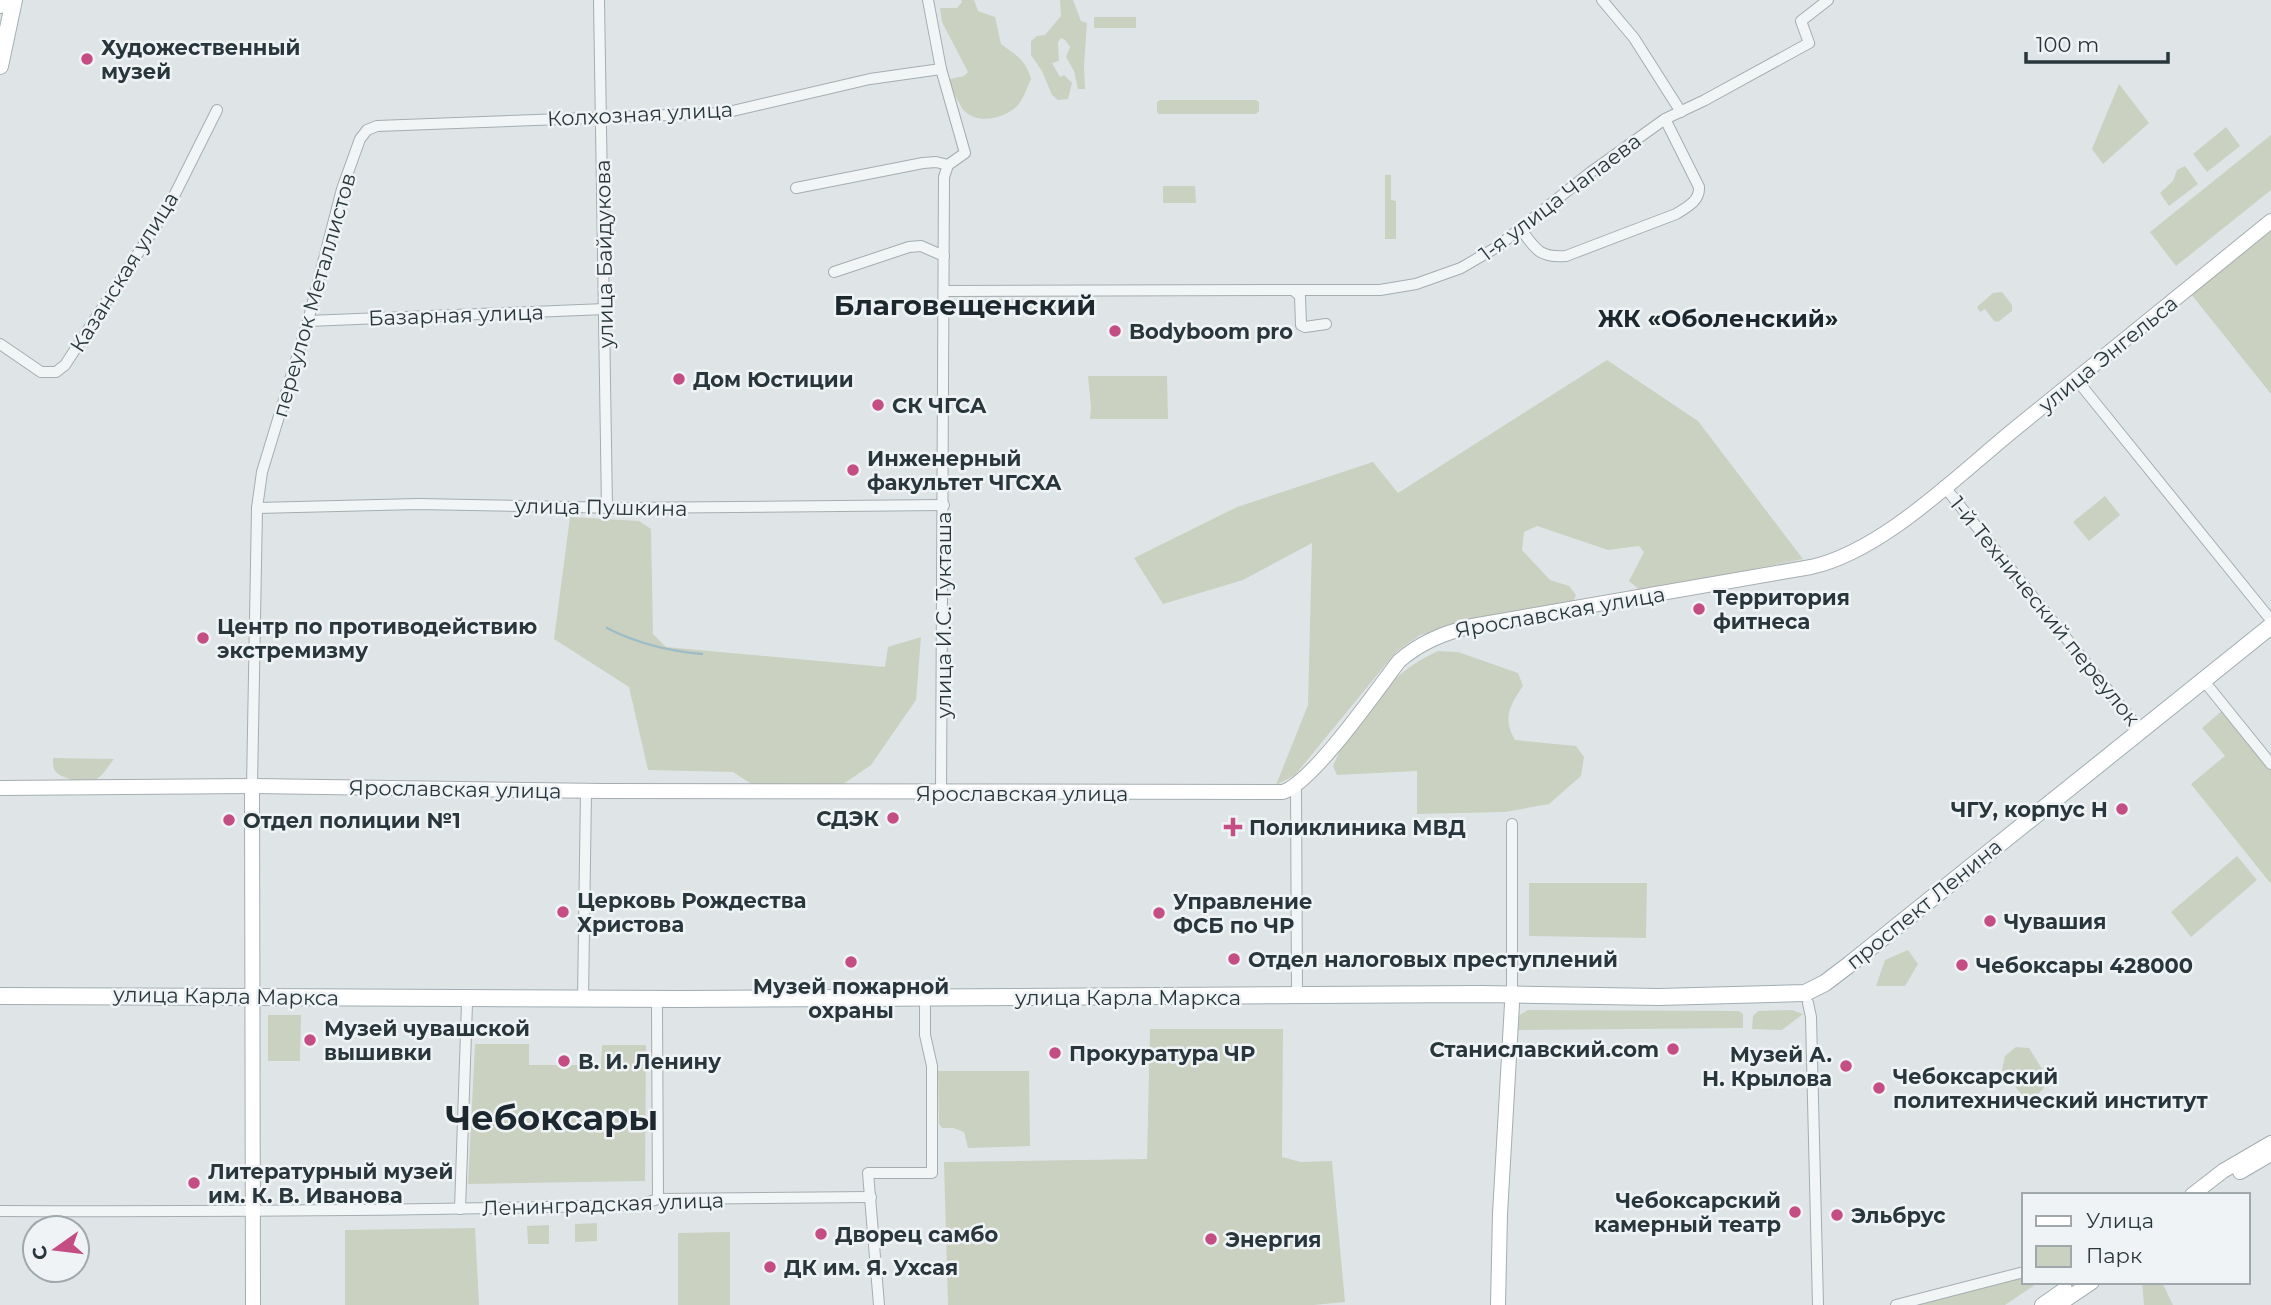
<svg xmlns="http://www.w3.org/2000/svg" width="2271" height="1305" viewBox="0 0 2271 1305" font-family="Montserrat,sans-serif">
<rect width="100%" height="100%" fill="#dfe5e7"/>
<!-- green -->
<g fill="#cad1c1">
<path d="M 961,0 L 974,0 L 978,11 L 995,17 L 1001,44 C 1016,55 1026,60 1031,79 C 1027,87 1024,98 1018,105 C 1005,119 975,126 962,108 C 957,100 953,91 948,83 L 950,79 L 964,76 L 968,72 L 942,22 L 940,8 L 957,8 L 962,2 Z"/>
<polygon points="1060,0 1073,0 1081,21 1087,23 1084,66 1085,89 1078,89 1074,71 1066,57 1070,47 1065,40 1061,38 1058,42 1059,61 1052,63 1060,77 1064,75 1072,83 1068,99 1058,100 1052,95 1042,71 1031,55 1031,41 1037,36 1045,35 1061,16"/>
<rect x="1094" y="17" width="42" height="11"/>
<polygon points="2119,84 2149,123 2103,164 2092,149"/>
<polygon points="1160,100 1256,100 1259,102 1259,111 1256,114 1159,114 1157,112 1157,102"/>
<polygon points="2226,127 2240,146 2207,172 2193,154"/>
<polygon points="2271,135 2271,190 2176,266 2150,232"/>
<polygon points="2185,166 2198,184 2169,206 2160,193 2173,181 2177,170"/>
<polygon points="1385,175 1391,175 1391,200 1396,201 1396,239 1385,239"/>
<polygon points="1163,186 1195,186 1196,203 1163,203"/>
<polygon points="2271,231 2271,394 2191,294"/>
<polygon points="2002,292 2012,305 2012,311 1998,322 1994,321 1985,309 1980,312 1977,307 1993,293"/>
<polygon points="962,299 1076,299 1079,304 1075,309 961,310 958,309 958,304"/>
<polygon points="1607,360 1698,421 1803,559 1642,592 1629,581 1644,552 1639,546 1608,550 1537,526 1524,532 1522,550 1550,580 1569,586 1576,595 1572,604 1420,635 1396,652 1295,775 1276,785 1308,705 1312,543 1243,580 1163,604 1134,558 1237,507 1373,462 1398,493"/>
<polygon points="1088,376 1167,376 1168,419 1090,419 1091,407"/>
<polygon points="2105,496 2120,515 2089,541 2073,522"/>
<polygon points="570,517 639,521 651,529 653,634 666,647 885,667 888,647 921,637 916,700 871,765 839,787 756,787 733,772 648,770 629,687 554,639"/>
<path d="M 1438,651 L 1458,652 L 1518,673 L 1523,686 C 1510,705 1502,718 1515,740 L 1576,746 L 1584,757 L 1581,776 L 1549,804 L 1505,812 L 1417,814 L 1417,771 L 1337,775 L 1333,766 C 1353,718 1391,672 1438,651 Z"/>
<polygon points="2223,710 2271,769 2271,884 2191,784 2225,756 2202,728"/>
<path d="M 53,758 L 114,759 C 109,765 103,776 95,780 C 86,784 58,779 54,769 C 53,767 53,760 53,758 Z"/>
<polygon points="2237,856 2257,880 2191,937 2171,912"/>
<polygon points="1529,883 1647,883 1646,938 1529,936"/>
<polygon points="1908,950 1918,964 1905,986 1876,986 1885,960"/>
<polygon points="1528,1010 1739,1011 1743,1014 1743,1028 1515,1030 1518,1016"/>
<polygon points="1792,1010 1803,1014 1782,1030 1752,1029 1753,1016 1758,1011"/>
<polygon points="268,1015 301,1015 300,1061 268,1061"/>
<polygon points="1150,1029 1283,1029 1282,1157 1301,1162 1332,1161 1345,1302 1314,1305 948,1305 944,1162 1147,1159"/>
<polygon points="475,1044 529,1044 529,1065 601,1065 602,1045 646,1045 645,1181 468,1184"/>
<polygon points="2016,1047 2029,1048 2047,1077 2044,1088 2037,1095 2022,1095 2002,1070 2005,1056"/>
<polygon points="938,1071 1029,1071 1030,1146 968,1148 964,1132 953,1128 942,1128 939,1124"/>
<polygon points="597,1223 597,1241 575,1242 575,1224"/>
<polygon points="549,1225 549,1244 528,1244 527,1226"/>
<polygon points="475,1228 479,1305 345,1305 345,1230"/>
<polygon points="730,1232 730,1305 678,1305 678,1233"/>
<polygon points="2024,1276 2024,1282 2039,1282 2005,1305 1915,1305"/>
<polygon points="2142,1282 2162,1282 2173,1305 2144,1305"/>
</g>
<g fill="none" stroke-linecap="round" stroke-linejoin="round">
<!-- stream -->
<path stroke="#9dbcc5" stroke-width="2.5" d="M 607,628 C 638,644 668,651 702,654"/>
<!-- street casing -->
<g stroke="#a5adb1" stroke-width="12">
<g id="street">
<polyline points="599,0 607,508"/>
<polyline points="928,0 941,69 965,153 948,165 944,177 941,793"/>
<polyline points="1602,0 1634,38 1681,112"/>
<polyline points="796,188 923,163 936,162 948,165"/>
<path d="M 1520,228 C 1535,248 1538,258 1566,256 L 1676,214 C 1687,207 1700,201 1699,187 L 1665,119"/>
<polyline points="834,272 909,247 921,246 944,256"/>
<polyline points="1293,290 1380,290 1416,284 1461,268 1497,247 1591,172 1665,119 1705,100 1809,43 1801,21 1828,0"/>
<polyline points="944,291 1293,290 1300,296 1301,325 1305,327 1326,324"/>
<polyline points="308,321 605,309"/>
<polyline points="0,344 41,372 56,372 65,365 169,206 217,110"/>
<polyline points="2076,379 2271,620"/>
<polyline points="1944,486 2140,730"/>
<polyline points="257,508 418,504 620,508 944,505"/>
<polyline points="2208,686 2271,764"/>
<polyline points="252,786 257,508 262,472 308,321 342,189 360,139 367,130 377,126 724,113 870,79 941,69"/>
<polyline points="1296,786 1297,995"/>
<polyline points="1512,824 1512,995"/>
<polyline points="583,998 586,791"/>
<polyline points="1808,1003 1811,1017 1818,1305"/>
<polyline points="657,1008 658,1199"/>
<polyline points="460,1209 467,1003"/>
<path d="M 0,1211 C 213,1212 426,1210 639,1205 L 658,1199 L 871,1197"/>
<polyline points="879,1305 868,1173 932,1173 932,1066 925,1035 925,1007"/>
<polyline points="1896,1305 2024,1272"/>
</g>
</g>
<!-- secondary casing -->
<g stroke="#a5adb1" stroke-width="16">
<g id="secondary">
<polyline points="252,786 253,1305"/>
<path d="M 0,788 L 252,786 L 604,791 L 1283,792 C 1314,781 1376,691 1399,661 C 1421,642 1444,633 1472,626 L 1811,567 C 1883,551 1958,475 2016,428 C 2101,359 2186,290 2271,221"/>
<polyline points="2240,1172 2271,1154"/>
<polyline points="2192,1195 2223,1171 2271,1143"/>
<polyline points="1498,1305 1500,1214 1512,1004"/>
<polyline points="2042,1305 2065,1289"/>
<polyline points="2058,1305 2092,1282"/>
</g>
</g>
<!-- primary casing -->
<g stroke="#a0adb2" stroke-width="18">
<g id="primary">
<polyline points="0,5 1,0"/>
<polyline points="0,66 14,0"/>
<polyline points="0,996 684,999 1481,994 1659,997 1805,993 1825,983 1850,964 2271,626"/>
</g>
</g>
<!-- street -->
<use href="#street" stroke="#f2f5f6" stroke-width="10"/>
<!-- secondary -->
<use href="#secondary" stroke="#fff" stroke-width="14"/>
<!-- primary -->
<use href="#primary" stroke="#fff" stroke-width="16"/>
</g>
<!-- markers -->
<g fill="#c44d83" stroke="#eff3f5" stroke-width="2.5">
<circle cx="87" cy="59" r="7"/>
<circle cx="1115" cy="331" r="7"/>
<circle cx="679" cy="379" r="7"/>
<circle cx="878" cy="405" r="7"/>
<circle cx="853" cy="470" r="7"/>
<circle cx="1699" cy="609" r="7"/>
<circle cx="203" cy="638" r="7"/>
<circle cx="2122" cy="809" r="7"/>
<circle cx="893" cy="818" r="7"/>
<circle cx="229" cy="820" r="7"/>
<path d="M1229.5 816.5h7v7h7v7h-7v7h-7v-7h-7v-7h7z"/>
<circle cx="563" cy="912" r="7"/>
<circle cx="1159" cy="913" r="7"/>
<circle cx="1990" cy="921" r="7"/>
<circle cx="1234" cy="959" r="7"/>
<circle cx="851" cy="962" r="7"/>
<circle cx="1962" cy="965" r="7"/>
<circle cx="310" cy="1040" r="7"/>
<circle cx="1673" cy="1049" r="7"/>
<circle cx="1055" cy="1053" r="7"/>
<circle cx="564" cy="1061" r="7"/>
<circle cx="1846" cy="1066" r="7"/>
<circle cx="1879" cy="1088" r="7"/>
<circle cx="194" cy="1183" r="7"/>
<circle cx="1795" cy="1212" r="7"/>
<circle cx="1837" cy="1215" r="7"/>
<circle cx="821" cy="1234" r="7"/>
<circle cx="1211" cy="1239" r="7"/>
<circle cx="770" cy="1267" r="7"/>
</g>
<g text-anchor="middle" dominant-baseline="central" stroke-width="5" stroke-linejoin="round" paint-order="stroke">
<!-- poi labels -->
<g font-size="21" font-weight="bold" fill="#29373d" stroke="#eff3f5" text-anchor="start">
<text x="101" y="47">Художественный<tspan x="101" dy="24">музей</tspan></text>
<text x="1129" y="331">Bodyboom pro</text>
<text x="693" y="379">Дом Юстиции</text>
<text x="892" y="405">СК ЧГСА</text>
<text x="867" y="458">Инженерный<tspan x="867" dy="24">факультет ЧГСХА</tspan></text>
<text x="1713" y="597">Территория<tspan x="1713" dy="24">фитнеса</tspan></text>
<text x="217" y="626">Центр по противодействию<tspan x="217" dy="24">экстремизму</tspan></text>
<text x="2108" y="809" text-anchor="end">ЧГУ, корпус Н</text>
<text x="879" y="818" text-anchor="end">СДЭК</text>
<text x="243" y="820">Отдел полиции №1</text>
<text x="1249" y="827">Поликлиника МВД</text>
<text x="577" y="900">Церковь Рождества<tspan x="577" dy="24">Христова</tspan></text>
<text x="1173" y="901">Управление<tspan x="1173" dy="24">ФСБ по ЧР</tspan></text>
<text x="2004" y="921">Чувашия</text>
<text x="1248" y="959">Отдел налоговых преступлений</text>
<text x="1976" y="965">Чебоксары 428000</text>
<text x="851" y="986" text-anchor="middle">Музей пожарной<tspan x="851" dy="24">охраны</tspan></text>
<text x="324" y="1028">Музей чувашской<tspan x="324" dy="24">вышивки</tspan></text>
<text x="1659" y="1049" text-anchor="end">Станиславский.com</text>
<text x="1069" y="1053">Прокуратура ЧР</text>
<text x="1832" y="1054" text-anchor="end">Музей А.<tspan x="1832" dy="24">Н. Крылова</tspan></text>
<text x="578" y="1061">В. И. Ленину</text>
<text x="1893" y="1076">Чебоксарский<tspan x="1893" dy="24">политехнический институт</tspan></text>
<text x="208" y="1171">Литературный музей<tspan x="208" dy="24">им. К. В. Иванова</tspan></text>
<text x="1781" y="1200" text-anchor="end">Чебоксарский<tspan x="1781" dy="24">камерный театр</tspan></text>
<text x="1851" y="1215">Эльбрус</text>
<text x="835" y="1234">Дворец самбо</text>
<text x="1225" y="1239">Энергия</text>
<text x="784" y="1267">ДК им. Я. Ухсая</text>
</g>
<!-- street labels -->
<g font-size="21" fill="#29373d" stroke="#eff3f5">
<text transform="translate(640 114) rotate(-3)">Колхозная улица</text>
<text transform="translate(1560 197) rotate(-37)">1-я улица Чапаева</text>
<text transform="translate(604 254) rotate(-91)">улица Байдукова</text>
<text transform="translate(124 272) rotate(-58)">Казанская улица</text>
<text transform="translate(314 295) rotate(-74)">переулок Металлистов</text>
<text transform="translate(456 315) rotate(-2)">Базарная улица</text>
<text transform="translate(2108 354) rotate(-39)">улица Энгельса</text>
<text transform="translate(601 507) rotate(1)">улица Пушкина</text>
<text transform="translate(2045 611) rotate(51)">1-й Технический переулок</text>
<text transform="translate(1560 612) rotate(-10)">Ярославская улица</text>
<text transform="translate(943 615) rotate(-90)">улица И.С. Тукташа</text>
<text transform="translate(455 789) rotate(1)">Ярославская улица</text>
<text x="1022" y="793">Ярославская улица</text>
<text transform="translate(1924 904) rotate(-39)">проспект Ленина</text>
<text transform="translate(226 996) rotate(1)">улица Карла Маркса</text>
<text x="1128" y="997">улица Карла Маркса</text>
<text transform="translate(603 1204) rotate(-2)">Ленинградская улица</text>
</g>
<!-- quarter labels -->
<g font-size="24" font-weight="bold" fill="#1c272e" stroke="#eff3f5">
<text x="1718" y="318">ЖК «Оболенский»</text>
</g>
<!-- district labels -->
<g font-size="28" font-weight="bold" fill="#1c272e" stroke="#eff3f5">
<text x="965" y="305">Благовещенский</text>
</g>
<!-- town labels -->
<g font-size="35" font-weight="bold" fill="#1c272e" stroke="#eff3f5">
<text x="552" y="1117">Чебоксары</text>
</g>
</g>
<!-- legend -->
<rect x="2022" y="1193" width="228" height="91" fill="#eff3f5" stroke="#a0a8ab" stroke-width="2"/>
<rect x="2036" y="1216" width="35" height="10" fill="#ffffff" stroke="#a0a8ab" stroke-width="2"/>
<text x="2086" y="1228" font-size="21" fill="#29373d">Улица</text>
<rect x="2036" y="1246" width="35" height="21" fill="#cad1c1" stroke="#a0a8ab" stroke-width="2"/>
<text x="2086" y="1263" font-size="21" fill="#29373d">Парк</text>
<!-- north arrow -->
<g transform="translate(56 1249) rotate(256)"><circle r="33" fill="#eff3f5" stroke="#a0a8ab" stroke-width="2"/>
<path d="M0-5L12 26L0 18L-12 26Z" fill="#c44d83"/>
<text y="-10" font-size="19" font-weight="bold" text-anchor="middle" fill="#29373d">С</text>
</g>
<!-- scale -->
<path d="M2026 52v10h142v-10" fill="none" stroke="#29373d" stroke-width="3.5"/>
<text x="2036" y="52" font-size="21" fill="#29373d" stroke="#eff3f5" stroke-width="5" paint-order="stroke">100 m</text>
</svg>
